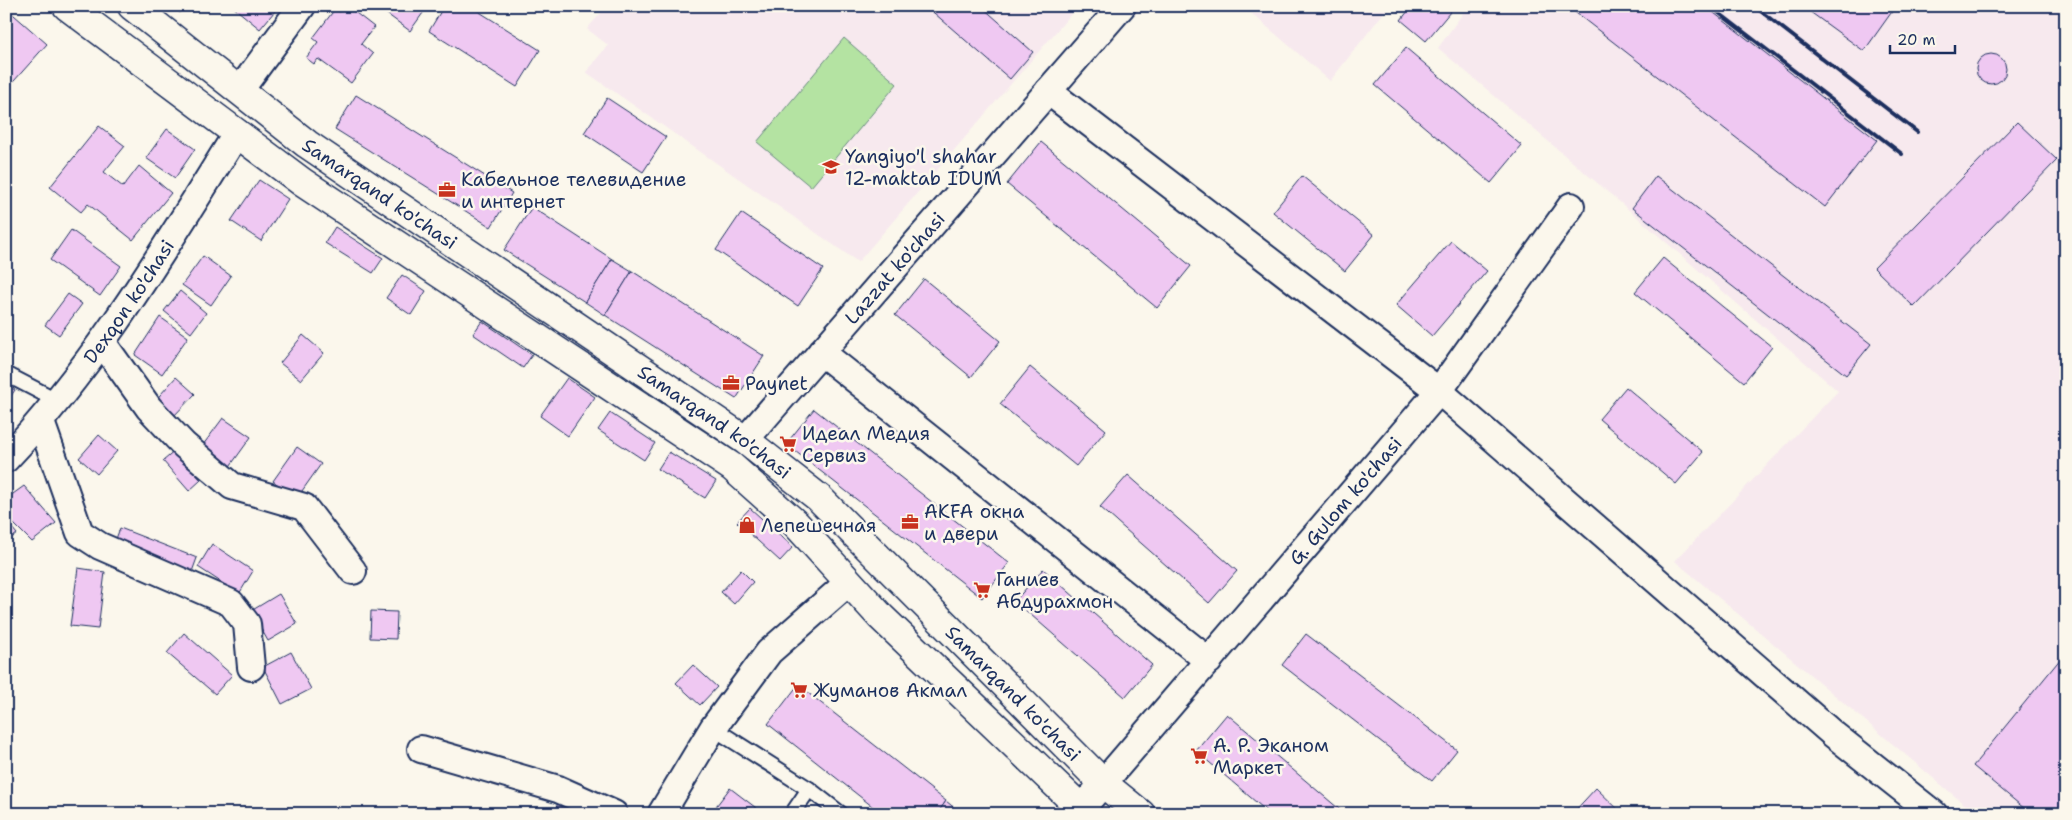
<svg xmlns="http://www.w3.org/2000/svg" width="2072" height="820" viewBox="0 0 2072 820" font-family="'Shantell Sans',sans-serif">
<rect width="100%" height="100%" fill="#fbf7ec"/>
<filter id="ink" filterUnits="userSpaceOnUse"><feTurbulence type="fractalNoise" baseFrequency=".02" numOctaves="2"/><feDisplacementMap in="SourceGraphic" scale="10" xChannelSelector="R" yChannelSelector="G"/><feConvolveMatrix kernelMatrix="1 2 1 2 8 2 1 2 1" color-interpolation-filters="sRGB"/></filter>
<g filter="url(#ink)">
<!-- built -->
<g fill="#f7e9ee">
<polygon points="607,6 1078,6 858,262 586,72 608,45 587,29"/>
<polygon points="1243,6 1389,6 1330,81"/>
<polygon points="1468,6 2066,6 2066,814 1976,814 1675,561 1838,391 1615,198 1438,48"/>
</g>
<!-- green -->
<polygon fill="#b4e3a2" stroke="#688980" points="844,38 897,84 811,187 757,142"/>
<!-- building -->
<g fill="#efc8f2" stroke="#1b2f5e">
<polygon points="172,6 186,6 180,13"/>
<polygon points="232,6 279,6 260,29"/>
<polygon points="344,6 347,6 374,27 361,44 373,54 351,83 318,59 314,64 306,58 318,42 313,38 335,9 340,12"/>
<polygon points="376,6 428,6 410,31"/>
<polygon points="444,6 470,6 540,50 517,87 429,31"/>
<polygon points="926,6 981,6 1033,52 1010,79"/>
<polygon points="1412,6 1455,6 1426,41 1401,20"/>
<polygon points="1567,6 1705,6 1877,140 1825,207"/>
<polygon points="1802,6 1896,6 1864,51"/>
<polygon points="6,8 47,44 6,90"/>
<polygon points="1406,48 1522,146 1491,183 1375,85"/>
<circle cx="1991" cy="69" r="15"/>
<polygon points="356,95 512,193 491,227 335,129"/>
<polygon points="607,98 666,137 643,172 584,133"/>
<polygon points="2017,122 2057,160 1914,307 1874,268"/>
<polygon points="99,126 125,146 104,172 123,187 139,166 171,193 133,240 88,204 81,212 50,187"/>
<polygon points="167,129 195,149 175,178 146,158"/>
<polygon points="1041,142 1191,266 1157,308 1007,184"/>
<polygon points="1302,176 1374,235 1345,271 1273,212"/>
<polygon points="1656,176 1871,344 1846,375 1632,208"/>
<polygon points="259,180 288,199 261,241 231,221"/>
<polygon points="532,207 612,259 585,302 504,250"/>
<polygon points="741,213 823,269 798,306 716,250"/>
<polygon points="335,227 383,258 373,273 325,243"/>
<polygon points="71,230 121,266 100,296 50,260"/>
<polygon points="1451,241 1487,271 1432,336 1396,305"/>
<polygon points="203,256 231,276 211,305 182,285"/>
<polygon points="1663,258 1772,347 1744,382 1635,292"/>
<polygon points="612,259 632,271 605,315 585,302"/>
<polygon points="632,271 764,356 736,399 605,315"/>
<polygon points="402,275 426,291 411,315 386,298"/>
<polygon points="924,279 1000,341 971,377 895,315"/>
<polygon points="180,291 206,313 191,333 164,311"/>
<polygon points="68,294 82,304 59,335 45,325"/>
<polygon points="160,317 188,337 162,374 135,355"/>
<polygon points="482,321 532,355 523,368 473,334"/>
<polygon points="303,335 324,353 301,380 280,363"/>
<polygon points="1030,367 1106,430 1076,466 1000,404"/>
<polygon points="176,377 195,394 171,419 153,403"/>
<polygon points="567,378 595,397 568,436 540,416"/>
<polygon points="6,385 15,390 6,403"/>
<polygon points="1626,387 1703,452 1676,484 1599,419"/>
<polygon points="814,409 1009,563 982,598 786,444"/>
<polygon points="610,413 655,443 644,460 598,430"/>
<polygon points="223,418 251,437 228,469 200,449"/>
<polygon points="99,435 117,451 97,474 79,458"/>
<polygon points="297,447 321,464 297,498 273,481"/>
<polygon points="175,451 201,480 189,491 163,461"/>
<polygon points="669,452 716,481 705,498 658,469"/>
<polygon points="1128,475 1237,571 1209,603 1100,507"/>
<polygon points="24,486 56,523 32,542 6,516 6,499"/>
<polygon points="750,508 793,547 780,561 737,522"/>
<polygon points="6,521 17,534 6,542"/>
<polygon points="120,528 197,558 189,580 112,550"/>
<polygon points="212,544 253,571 239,594 198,567"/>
<polygon points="78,568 105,572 98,629 70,626"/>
<polygon points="1043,569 1152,665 1125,697 1015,601"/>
<polygon points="741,570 753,582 734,604 721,592"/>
<polygon points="279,594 297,624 268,641 251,611"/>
<polygon points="371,611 397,612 396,639 370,638"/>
<polygon points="184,633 232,675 215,694 167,653"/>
<polygon points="1306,634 1457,750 1432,781 1282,665"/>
<polygon points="291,652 311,689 282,704 263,667"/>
<polygon points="2066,652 2066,814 2031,814 1973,766"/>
<polygon points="693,665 717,687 700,705 676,683"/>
<polygon points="798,685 946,801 937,814 882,814 768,724"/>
<polygon points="1227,714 1345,814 1270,814 1196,751"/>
<polygon points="730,788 764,814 710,814"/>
<polygon points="1596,788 1623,814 1572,814"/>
<polygon points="558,801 600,814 555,814"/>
<polygon points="946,801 962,814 937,814"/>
</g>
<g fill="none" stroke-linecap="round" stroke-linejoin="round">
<!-- lane casing -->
<g stroke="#1b2f5e" stroke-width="18">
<g id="lane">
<polyline points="6,374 58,401"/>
<polyline points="713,728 809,789 841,814"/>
<polyline points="792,814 809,789"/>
</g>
</g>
<!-- street casing -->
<g stroke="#1b2f5e" stroke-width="30">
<g id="street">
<polyline points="240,90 302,6"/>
<polyline points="1048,91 1439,391 1833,734 1934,814"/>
<polyline points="102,342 149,408 184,445 232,486 304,507 353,571"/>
<polyline points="821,352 1209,661"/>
<polyline points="41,422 80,533 100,546 231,603 247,624 251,667"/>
<path id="s1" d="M 745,440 L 1122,6"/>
<path id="s2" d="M 6,459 C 98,362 166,246 237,133"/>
<polyline points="421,749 558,789 614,814"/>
<path id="s3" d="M 1081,809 L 1439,391 L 1571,206"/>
<polyline points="661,814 713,728 769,652 849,582"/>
</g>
</g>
<!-- secondary casing -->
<g stroke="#1b2f5e" stroke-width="31">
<g id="secondary">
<polyline points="67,6 302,182 732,467 796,524 881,617 1087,814"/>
<path id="s4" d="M 132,6 L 307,144 L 745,440 L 819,498 L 1104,784 L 1141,814"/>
</g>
</g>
<!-- lane -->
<use href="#lane" stroke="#fbf7ec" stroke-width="14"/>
<!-- street -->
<use href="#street" stroke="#fbf7ec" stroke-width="26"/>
<!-- secondary -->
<use href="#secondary" stroke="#fbf7ec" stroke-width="28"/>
<!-- rail -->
<g stroke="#1b2f5e" stroke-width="4">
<polyline points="1710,6 1902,154"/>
<polyline points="1754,6 1917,132"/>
</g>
</g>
</g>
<!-- icons -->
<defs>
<g id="school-bare" transform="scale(1.35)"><path d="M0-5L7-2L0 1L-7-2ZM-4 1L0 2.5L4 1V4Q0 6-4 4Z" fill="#c8321e" stroke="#fbf7ec" stroke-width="2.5" paint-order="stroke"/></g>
<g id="office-bare" transform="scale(1.35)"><path d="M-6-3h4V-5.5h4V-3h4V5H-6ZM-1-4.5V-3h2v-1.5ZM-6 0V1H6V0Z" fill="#c8321e" stroke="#fbf7ec" stroke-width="2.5" paint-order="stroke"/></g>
<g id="supermarket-bare" transform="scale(1.35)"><path d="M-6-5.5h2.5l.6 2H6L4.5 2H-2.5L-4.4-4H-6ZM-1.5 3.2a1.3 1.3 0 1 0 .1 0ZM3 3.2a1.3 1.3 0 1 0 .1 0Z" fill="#c8321e" stroke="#fbf7ec" stroke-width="2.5" paint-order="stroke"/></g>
<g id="shop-bare" transform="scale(1.35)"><path d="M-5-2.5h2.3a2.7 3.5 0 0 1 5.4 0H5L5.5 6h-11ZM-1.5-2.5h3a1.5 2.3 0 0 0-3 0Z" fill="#c8321e" stroke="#fbf7ec" stroke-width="2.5" paint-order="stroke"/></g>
</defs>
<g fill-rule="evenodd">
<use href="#school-bare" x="831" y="167"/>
<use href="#office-bare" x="447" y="190"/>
<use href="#office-bare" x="731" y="383"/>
<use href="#supermarket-bare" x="788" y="444"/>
<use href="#office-bare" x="910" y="522"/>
<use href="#shop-bare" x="747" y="525"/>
<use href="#supermarket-bare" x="982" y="590"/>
<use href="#supermarket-bare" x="799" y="690"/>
<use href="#supermarket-bare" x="1199" y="756"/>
</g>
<g text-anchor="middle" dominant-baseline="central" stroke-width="5" stroke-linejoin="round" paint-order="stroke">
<!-- poi labels -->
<g font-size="19" fill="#1b2f5e" stroke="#fbf7ec" text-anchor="start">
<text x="845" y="156">Yangiyo'l shahar<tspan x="845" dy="22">12-maktab IDUM</tspan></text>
<text x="461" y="179">Кабельное телевидение<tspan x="461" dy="22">и интернет</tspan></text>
<text x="745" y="383">Paynet</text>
<text x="802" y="433">Идеал Медия<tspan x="802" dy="22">Сервиз</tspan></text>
<text x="924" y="511">AKFA окна<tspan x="924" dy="22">и двери</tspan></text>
<text x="761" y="525">Лепешечная</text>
<text x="996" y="579">Ганиев<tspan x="996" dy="22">Абдурахмон</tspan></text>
<text x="813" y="690">Жуманов Акмал</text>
<text x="1213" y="745">А. Р. Эканом<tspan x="1213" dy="22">Маркет</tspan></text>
</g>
<!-- street labels -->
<g font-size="19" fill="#1b2f5e" stroke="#fbf7ec">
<text stroke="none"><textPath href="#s4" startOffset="311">Samarqand ko'chasi</textPath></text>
<text stroke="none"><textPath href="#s1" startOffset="228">Lazzat ko'chasi</textPath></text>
<text stroke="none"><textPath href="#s2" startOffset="200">Dexqon ko'chasi</textPath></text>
<text stroke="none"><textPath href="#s4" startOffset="716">Samarqand ko'chasi</textPath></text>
<text stroke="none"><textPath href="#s3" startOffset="406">G. Gulom ko'chasi</textPath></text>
<text stroke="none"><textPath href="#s4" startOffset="1121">Samarqand ko'chasi</textPath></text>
</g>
</g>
<!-- margin -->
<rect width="2072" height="820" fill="none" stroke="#fbf7ec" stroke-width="25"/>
<rect x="12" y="12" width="2047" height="795" fill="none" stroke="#1b2f5e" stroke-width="2" filter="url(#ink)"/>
<!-- scale -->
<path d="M1890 45v8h65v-8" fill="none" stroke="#1b2f5e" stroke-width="2.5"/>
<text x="1897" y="45" font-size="15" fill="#1b2f5e" stroke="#fbf7ec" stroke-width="4" paint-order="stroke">20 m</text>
</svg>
